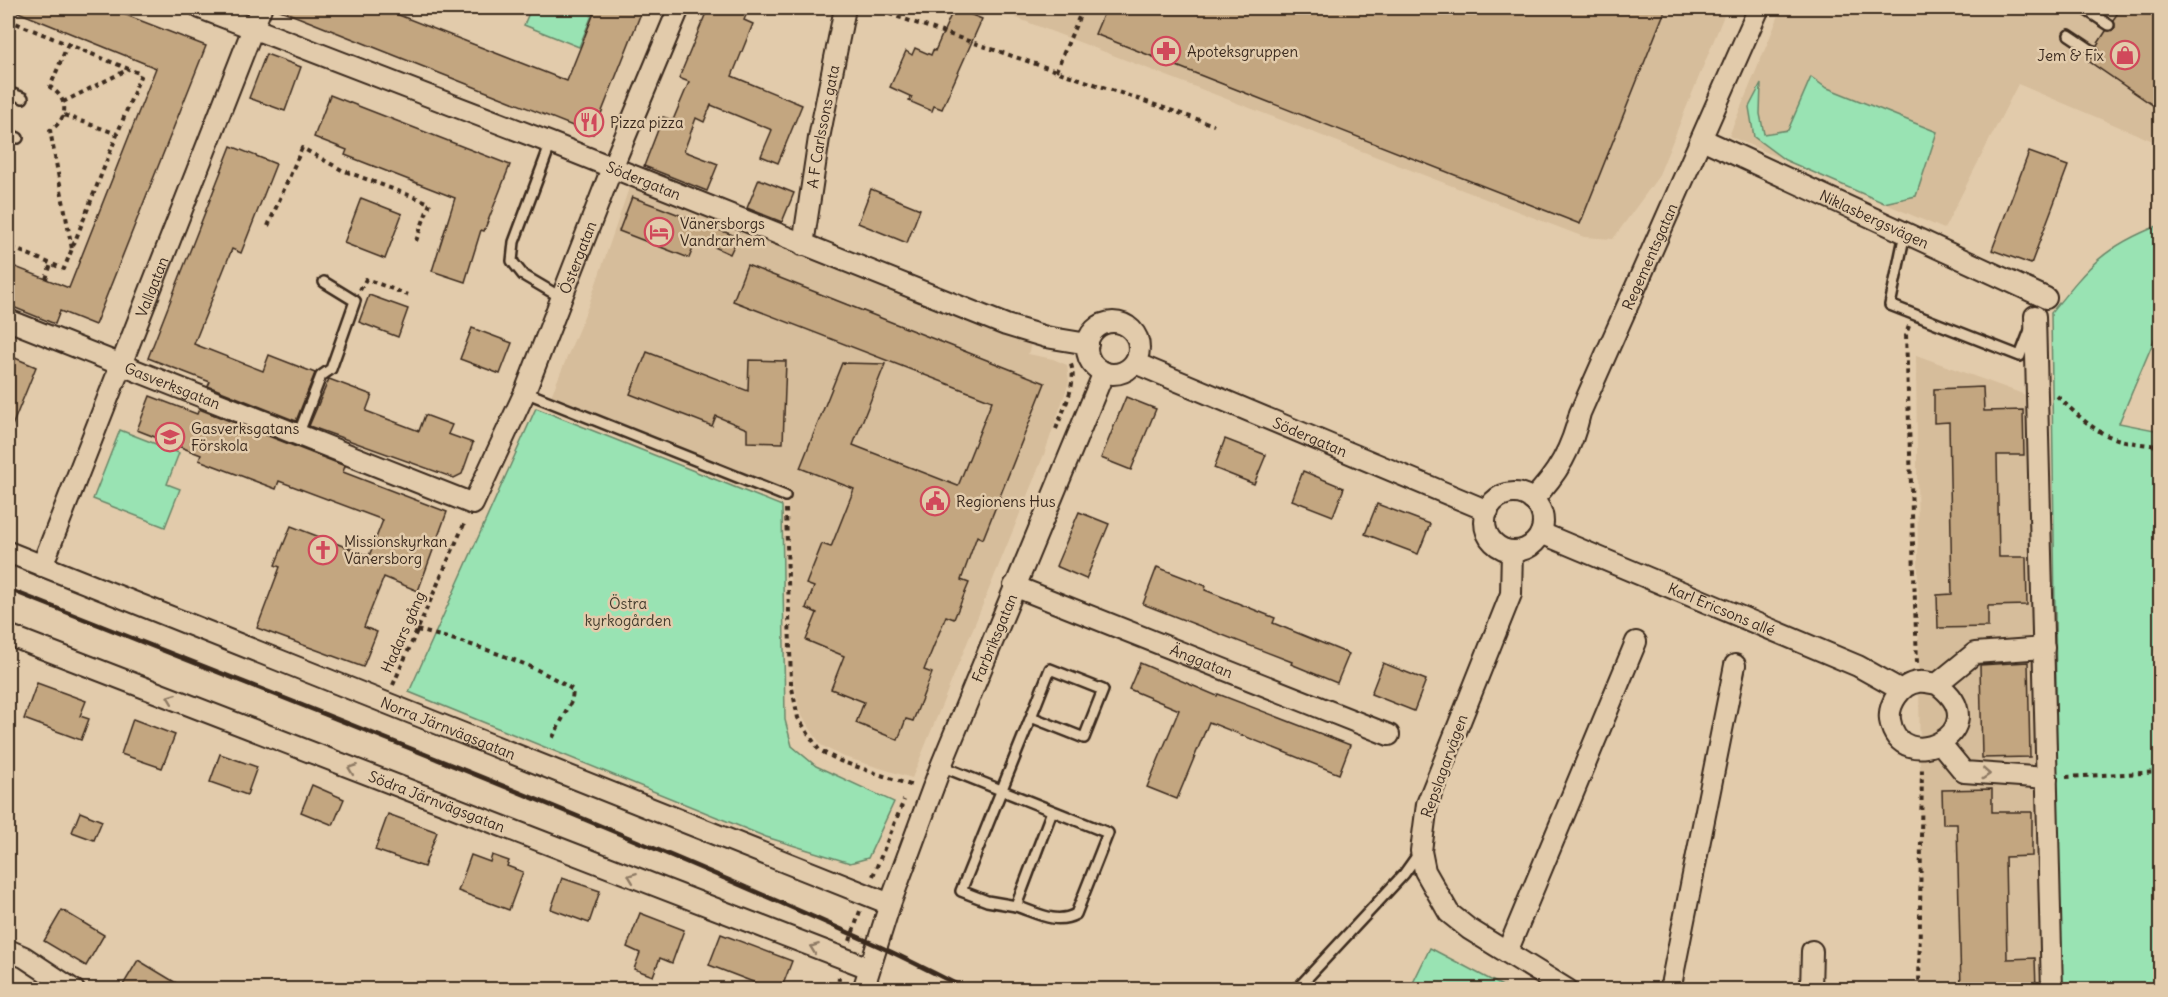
<svg xmlns="http://www.w3.org/2000/svg" width="2168" height="997" viewBox="0 0 2168 997" font-family="Delius,sans-serif">
<rect width="100%" height="100%" fill="#e2cbab"/>
<filter id="ink" filterUnits="userSpaceOnUse"><feTurbulence type="fractalNoise" baseFrequency=".0167" numOctaves="2"/><feDisplacementMap in="SourceGraphic" scale="12" xChannelSelector="R" yChannelSelector="G"/><feConvolveMatrix kernelMatrix="1 2 1 2 8 2 1 2 1" color-interpolation-filters="sRGB"/></filter>
<g filter="url(#ink)">
<!-- built -->
<g fill="#d6bd9b">
<polygon points="991,8 1727,8 1658,177 1613,239 1584,237"/>
<polygon points="1782,8 2160,8 2160,144 2018,84 1944,229 1729,136"/>
<polygon points="645,187 1033,337 1028,354 1053,359 1067,365 1069,382 1045,452 912,778 841,756 821,745 800,713 793,679 788,496 551,396 589,304 629,188"/>
<polygon points="1916,355 2034,398 2044,989 1922,989"/>
</g>
<!-- green -->
<g fill="#99e3b3" stroke="#6a8668" stroke-width="1.5">
<polygon points="531,8 595,8 579,47 524,25"/>
<polygon points="1811,77 1825,87 1937,132 1916,196 1884,203 1785,160 1754,137 1749,107 1761,84 1760,114 1764,134 1788,130"/>
<path d="M 2160,225 L 2160,326 L 2119,423 L 2160,431 L 2160,989 L 2060,989 L 2051,313 C 2088,267 2103,247 2160,225 Z"/>
<polygon points="536,408 782,506 785,720 792,746 816,766 894,802 868,858 850,863 766,837 409,692"/>
<polygon points="120,430 179,453 167,484 180,489 165,527 93,499"/>
<polygon points="1430,948 1508,989 1410,989"/>
</g>
<!-- building -->
<g fill="#c3a680" stroke="#3b2a1e" stroke-width="1.5">
<polygon points="8,8 108,8 206,46 95,325 60,311 55,324 8,305 8,264 69,288 156,68"/>
<polygon points="275,8 381,8 567,81 596,8 643,8 593,134"/>
<polygon points="708,8 749,8 744,20 753,24 732,76 802,105 778,163 761,156 772,130 711,105 704,122 696,118 684,151 718,164 707,191 644,166 663,117 673,120 689,82 679,78"/>
<polygon points="954,8 982,19 942,109 934,106 932,111 909,101 912,97 890,87 906,51 912,55 915,48 931,55 933,50 935,51"/>
<polygon points="1106,8 1666,8 1580,224 1095,34"/>
<polygon points="2121,8 2160,8 2160,110 2087,60 2099,54 2097,45 2106,31 2115,28 2113,20"/>
<polygon points="266,54 301,67 285,111 249,98"/>
<polygon points="330,95 510,165 484,231 481,230 465,282 432,271 455,198 345,155 347,150 314,137"/>
<polygon points="231,146 276,164 241,253 232,249 194,344 263,371 269,355 315,373 296,421 208,386 210,382 148,358"/>
<polygon points="2029,152 2068,166 2031,264 1992,250"/>
<polygon points="759,179 794,193 782,222 747,208"/>
<polygon points="871,189 920,209 907,243 858,223"/>
<polygon points="632,197 738,237 730,254 697,239 689,258 619,231"/>
<polygon points="361,198 402,214 385,259 344,243"/>
<polygon points="747,265 1045,383 983,539 977,536 961,580 969,583 954,619 946,616 924,670 932,673 913,721 906,719 898,740 856,723 864,702 831,689 844,656 806,640 817,613 806,608 814,587 806,584 822,544 831,547 854,489 800,468 842,363 885,364 853,445 958,486 992,401 733,301"/>
<polygon points="369,295 408,309 398,337 359,322"/>
<polygon points="472,328 512,343 500,374 460,359"/>
<polygon points="647,352 748,391 749,360 786,361 783,443 747,442 747,429 716,416 712,426 630,394"/>
<polygon points="8,355 36,367 8,436"/>
<polygon points="329,379 372,395 366,411 419,431 425,415 452,425 448,434 473,443 462,474 454,478 309,426"/>
<polygon points="1983,387 1984,411 2023,410 2024,455 1997,455 1999,557 2026,557 2027,605 1988,606 1988,627 1938,628 1937,595 1952,594 1949,422 1934,423 1934,389"/>
<polygon points="150,396 197,414 199,409 345,466 343,472 447,512 418,591 384,577 364,627 377,632 363,667 257,628 280,567 275,565 291,526 369,556 383,520 279,481 276,489 199,460 201,455 137,430"/>
<polygon points="1126,397 1156,409 1131,470 1101,458"/>
<polygon points="1225,439 1266,455 1254,484 1214,468"/>
<polygon points="1303,471 1344,488 1333,516 1292,500"/>
<polygon points="1377,504 1430,524 1418,554 1365,534"/>
<polygon points="1079,512 1109,524 1086,579 1056,566"/>
<polygon points="1157,567 1206,586 1205,590 1275,618 1273,623 1349,654 1337,683 1291,664 1292,662 1143,604"/>
<polygon points="2028,662 2030,757 1982,758 1980,665"/>
<polygon points="1140,663 1217,696 1218,694 1350,745 1339,774 1209,722 1177,799 1147,787 1179,710 1129,689"/>
<polygon points="1383,663 1426,680 1414,711 1371,694"/>
<polygon points="37,683 86,701 80,716 89,719 81,740 24,719"/>
<polygon points="133,719 175,735 162,768 121,754"/>
<polygon points="220,754 257,767 247,795 210,782"/>
<polygon points="312,785 344,799 333,825 301,812"/>
<polygon points="1992,789 1992,812 2032,812 2032,856 2005,857 2007,959 2035,958 2036,990 1961,990 1957,824 1943,824 1942,790"/>
<polygon points="80,812 102,821 94,840 72,832"/>
<polygon points="388,814 437,832 424,867 375,850"/>
<polygon points="471,855 490,862 492,855 509,861 507,866 523,872 509,910 458,891"/>
<polygon points="562,878 600,891 589,923 551,909"/>
<polygon points="62,910 104,935 86,966 44,941"/>
<polygon points="640,913 684,930 672,963 660,958 653,976 634,969 640,953 627,947"/>
<polygon points="721,934 792,961 781,990 774,990 709,965"/>
<polygon points="138,960 188,990 120,990"/>
</g>
<g fill="none" stroke-linecap="round" stroke-linejoin="round">
<!-- service casing -->
<g stroke="#3b2a1e" stroke-width="14">
<g id="service">
<polyline points="2083,8 2109,25"/>
<polyline points="2069,35 2093,51"/>
<polyline points="8,92 23,98"/>
<polyline points="8,134 18,138"/>
<polyline points="551,143 514,242 512,261 523,275 562,298"/>
<polyline points="1905,233 1890,305 2020,356 2030,330"/>
<polyline points="525,392 785,496"/>
<polyline points="298,435 321,376 331,369 355,301 324,282"/>
<path d="M 941,766 L 1108,833 L 1076,914 C 1056,925 1037,913 1016,906 L 1052,811"/>
<polyline points="1016,906 987,901 961,891 1031,717 1084,738 1103,690 1050,669 1031,717"/>
<polyline points="1296,990 1404,874 1419,853"/>
</g>
</g>
<!-- minor casing -->
<g stroke="#3b2a1e" stroke-width="24">
<g id="minor">
<path id="s1" d="M 200,8 L 551,143 L 1006,325 L 1046,337 L 1088,344"/>
<path id="s2" d="M 1702,139 L 2046,298"/>
<path id="s3" d="M 803,245 L 819,138 L 845,8"/>
<polyline points="2035,316 2052,990"/>
<path id="s4" d="M 8,320 L 473,504 L 525,392 L 612,168 L 679,8"/>
<circle cx="1113" cy="348" r="26"/>
<path id="s5" d="M 1135,363 L 1488,511"/>
<circle cx="1514" cy="522" r="29"/>
<path id="s6" d="M 1532,500 C 1558,474 1572,448 1580,413 L 1759,8"/>
<path id="s7" d="M 1541,533 L 1858,666 L 1901,690"/>
<polyline points="1512,551 1511,594 1427,804 1421,851 1425,871 1449,913 1469,929 1568,990"/>
<path id="s8" d="M 8,552 L 890,904"/>
<path id="s9" d="M 42,566 L 261,8"/>
<path id="s10" d="M 1014,586 L 1389,735"/>
<path id="s11" d="M 8,635 L 869,968"/>
<path d="M 1937,684 C 2001,730 1899,780 1890,720 C 1888,704 1901,684 1918,682 C 1924,681 1931,683 1937,684 L 1975,653 L 2044,648"/>
<polyline points="1941,744 1964,772 2047,778"/>
<polyline points="8,950 24,957 74,990"/>
<polyline points="1507,952 1636,642"/>
<path id="s12" d="M 863,990 L 890,904 L 941,766 L 1104,372"/>
<polyline points="1670,990 1735,665"/>
<polyline points="1811,990 1812,951"/>
</g>
</g>
<!-- path -->
<g stroke="#3b2a1e" stroke-width="4" stroke-dasharray="4.5 4.5" stroke-linecap="butt">
<polyline points="872,8 1214,125"/>
<polyline points="8,20 141,74 64,269 8,246"/>
<path d="M 68,44 L 50,87 C 69,99 69,119 50,130 L 72,249"/>
<polyline points="1056,71 1083,8"/>
<polyline points="63,102 129,69"/>
<polyline points="64,115 117,134"/>
<polyline points="268,226 302,148 342,170 430,203 416,241"/>
<polyline points="46,279 51,264"/>
<polyline points="360,290 366,279 408,295"/>
<polyline points="1909,326 1906,334 1917,663"/>
<path d="M 2057,396 C 2097,433 2104,441 2160,446"/>
<path d="M 1056,429 C 1063,410 1079,381 1070,362"/>
<polyline points="786,509 791,683 798,718 819,750 840,761 913,786"/>
<path d="M 417,630 C 469,643 528,660 573,690 L 572,700 L 551,741"/>
<polyline points="393,685 465,522"/>
<polyline points="2066,777 2160,772"/>
<polyline points="873,876 904,800"/>
<polyline points="850,941 860,911"/>
<polyline points="838,990 839,977"/>
<polyline points="1919,990 1922,765"/>
</g>
<!-- service -->
<use href="#service" stroke="#e2cbab" stroke-width="9"/>
<!-- minor -->
<use href="#minor" stroke="#e2cbab" stroke-width="20"/>
<!-- rail -->
<path stroke="#3b2a1e" stroke-width="4.5" d="M 8,589 C 298,704 590,816 874,944 C 906,958 937,975 968,990"/>
</g>
<!-- one-way arrows -->
<defs><path id="oneway-chevron" d="M-2-3.5L2.5 0L-2 3.5" fill="none" stroke-width="1.6" stroke-linecap="round" stroke-linejoin="round" transform="scale(1.5)"/></defs>
<g stroke="#8e7a64">
<use href="#oneway-chevron" transform="translate(171 698) rotate(-159)"/>
<use href="#oneway-chevron" transform="translate(352 769) rotate(-159)"/>
<use href="#oneway-chevron" transform="translate(1986 774) rotate(4)"/>
<use href="#oneway-chevron" transform="translate(632 877) rotate(-159)"/>
<use href="#oneway-chevron" transform="translate(814 948) rotate(-159)"/>
</g>
</g>
<!-- icons -->
<defs>
<g id="pharmacy-ring" transform="scale(1.5)"><circle r="9.5" fill="#e2cbab" stroke="#d1495b" stroke-width="1.5"/><path d="M-2-6h4v4h4v4h-4v4h-4v-4h-4v-4h4Z" fill="#d1495b"/></g>
<g id="shop-ring" transform="scale(1.5)"><circle r="9.5" fill="#e2cbab" stroke="#d1495b" stroke-width="1.5"/><path d="M-5-2.5h2.3a2.7 3.5 0 0 1 5.4 0H5L5.5 6h-11ZM-1.5-2.5h3a1.5 2.3 0 0 0-3 0Z" fill="#d1495b"/></g>
<g id="restaurant-ring" transform="scale(1.5)"><circle r="9.5" fill="#e2cbab" stroke="#d1495b" stroke-width="1.5"/><path d="M-5-6h1v4h1v-4h1v4h1v-4h1v5L-1.5 .5V6h-2V.5L-5-1ZM5-6V6H3V1.5H1.5Q1.5-4 5-6Z" fill="#d1495b"/></g>
<g id="hotel-ring" transform="scale(1.5)"><circle r="9.5" fill="#e2cbab" stroke="#d1495b" stroke-width="1.5"/><path d="M-6-4.5h1.5V1H6V5H4.5V3h-9V5H-6ZM-4 0a1.8 1.8 0 1 1 3.6 0ZM.5 0V-2.5h3Q6-2.5 6 0Z" fill="#d1495b"/></g>
<g id="school-ring" transform="scale(1.5)"><circle r="9.5" fill="#e2cbab" stroke="#d1495b" stroke-width="1.5"/><path d="M0-5L7-2L0 1L-7-2ZM-4 1L0 2.5L4 1V4Q0 6-4 4Z" fill="#d1495b"/></g>
<g id="civic-ring" transform="scale(1.5)"><circle r="9.5" fill="#e2cbab" stroke="#d1495b" stroke-width="1.5"/><path d="M-.6-6.5H3V-4.5H.6V-3L4-1V1h2V6H-6V1h2V-1L-.6-3ZM-1.2 2.5V6h2.4V2.5Z" fill="#d1495b"/></g>
<g id="church-ring" transform="scale(1.5)"><circle r="9.5" fill="#e2cbab" stroke="#d1495b" stroke-width="1.5"/><path d="M-1.2-6h2.4v3.5h3.3v2.4h-3.3V6h-2.4V-.1h-3.3v-2.4h3.3Z" fill="#d1495b"/></g>
</defs>
<g fill-rule="evenodd">
<use href="#pharmacy-ring" x="1166" y="51"/>
<use href="#shop-ring" x="2125" y="55"/>
<use href="#restaurant-ring" x="589" y="122"/>
<use href="#hotel-ring" x="659" y="232"/>
<use href="#school-ring" x="170" y="437"/>
<use href="#civic-ring" x="935" y="501"/>
<use href="#church-ring" x="323" y="550"/>
</g>
<g text-anchor="middle" dominant-baseline="central" stroke-width="5" stroke-linejoin="round" paint-order="stroke">
<!-- poi labels -->
<g font-size="15" fill="#3b2a1e" stroke="#e2cbab" text-anchor="start">
<text x="1187" y="51">Apoteksgruppen</text>
<text x="2104" y="55" text-anchor="end">Jem &amp; Fix</text>
<text x="610" y="122">Pizza pizza</text>
<text x="680" y="223">Vänersborgs<tspan x="680" dy="17">Vandrarhem</tspan></text>
<text x="191" y="428">Gasverksgatans<tspan x="191" dy="17">Förskola</tspan></text>
<text x="956" y="501">Regionens Hus</text>
<text x="344" y="541">Missionskyrkan<tspan x="344" dy="17">Vänersborg</tspan></text>
</g>
<!-- street labels -->
<g font-size="15" fill="#3b2a1e" stroke="#e2cbab">
<text stroke="none"><textPath href="#s3" startOffset="120">A F Carlssons gata</textPath></text>
<text stroke="none"><textPath href="#s1" startOffset="476">Södergatan</textPath></text>
<text stroke="none"><textPath href="#s2" startOffset="190">Niklasbergsvägen</textPath></text>
<text stroke="none"><textPath href="#s6" startOffset="272">Regementsgatan</textPath></text>
<text stroke="none"><textPath href="#s4" startOffset="768">Östergatan</textPath></text>
<text stroke="none"><textPath href="#s9" startOffset="300">Vallgatan</textPath></text>
<text stroke="none"><textPath href="#s4" startOffset="177">Gasverksgatan</textPath></text>
<text stroke="none"><textPath href="#s5" startOffset="190">Södergatan</textPath></text>
<text stroke="none"><textPath href="#s7" startOffset="196">Karl Ericsons allé</textPath></text>
<text transform="translate(403 632) rotate(-66)">Hadars gång</text>
<text stroke="none"><textPath href="#s12" startOffset="376">Farbriksgatan</textPath></text>
<text stroke="none"><textPath href="#s10" startOffset="202">Änggatan</textPath></text>
<text stroke="none"><textPath href="#s8" startOffset="474">Norra Järnvägsgatan</textPath></text>
<text transform="translate(1444 766) rotate(-70)">Repslagarvägen</text>
<text stroke="none"><textPath href="#s11" startOffset="460">Södra Järnvägsgatan</textPath></text>
</g>
<!-- park labels -->
<g font-size="15" fill="#443c2d" stroke="#e2cbab">
<text x="628" y="603">Östra<tspan x="628" dy="17">kyrkogården</tspan></text>
</g>
</g>
<!-- margin -->
<rect width="2168" height="997" fill="none" stroke="#e2cbab" stroke-width="30"/>
<rect x="15" y="15" width="2138" height="967" fill="none" stroke="#3b2a1e" stroke-width="2" filter="url(#ink)"/>
</svg>
